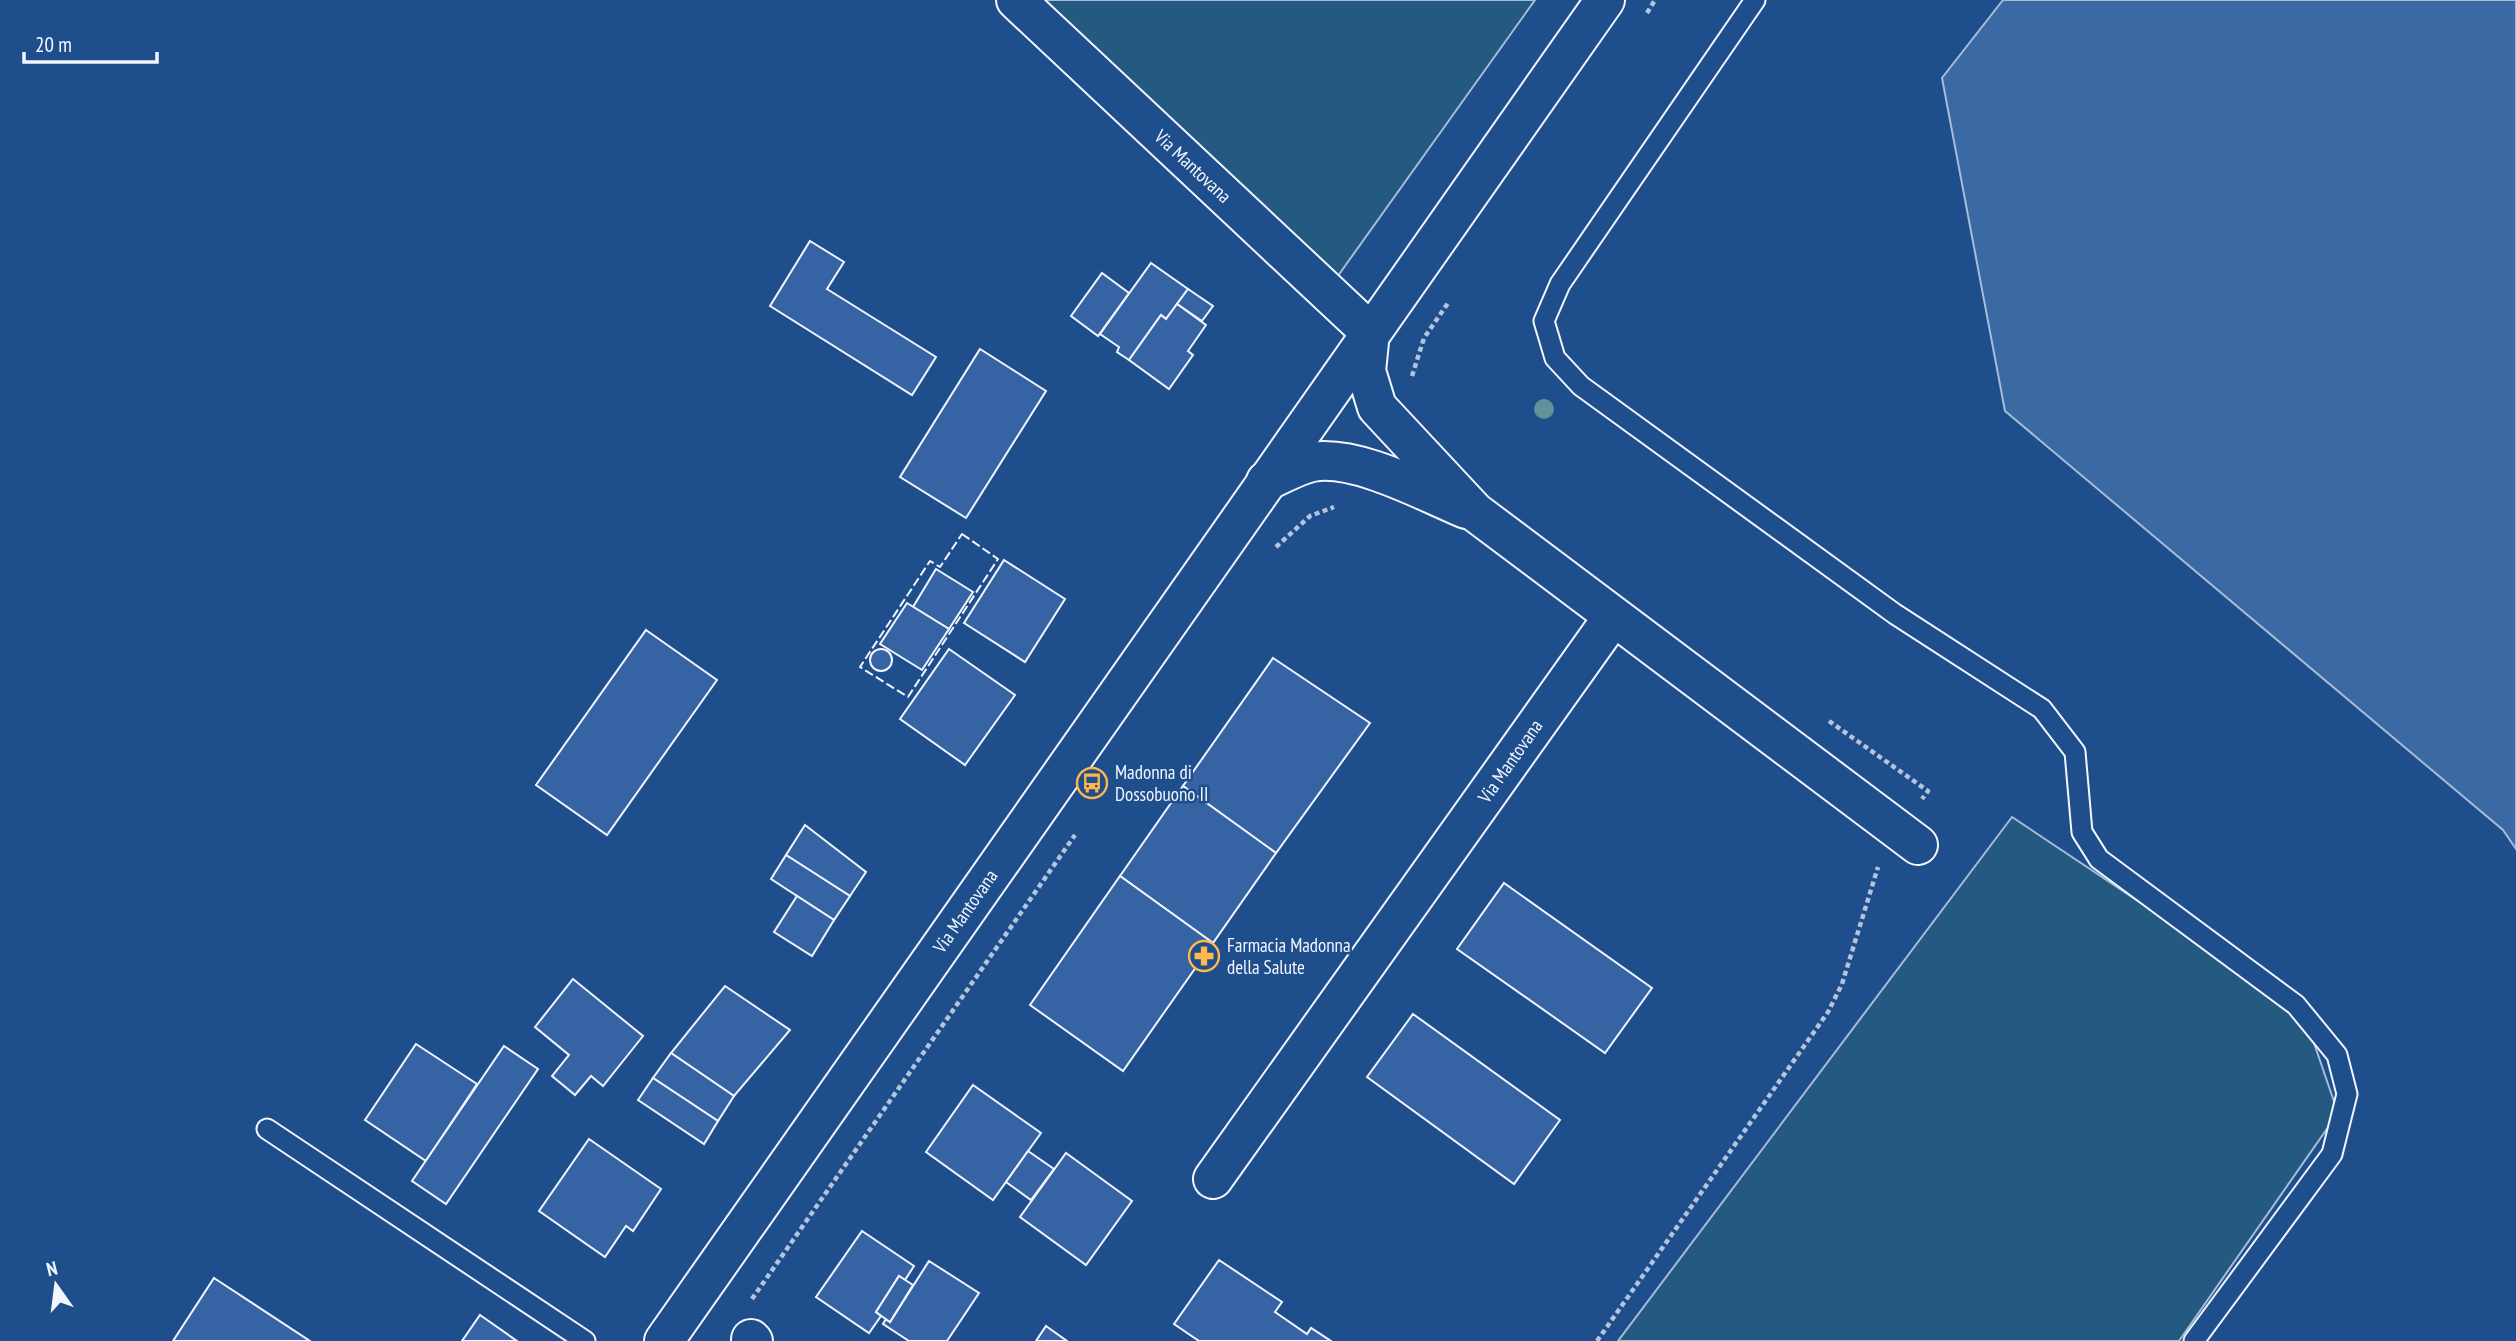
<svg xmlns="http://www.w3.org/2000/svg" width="2516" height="1341" viewBox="0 0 2516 1341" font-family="'PT Sans Narrow',sans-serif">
<rect width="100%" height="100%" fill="#1f4e8c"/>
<!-- green -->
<g fill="#245a82" stroke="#a8bbd7" stroke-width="2">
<polygon points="1022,0 1535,0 1330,287"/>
<polygon points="2012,817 2303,1011 2338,1113 2179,1341 1618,1341"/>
</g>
<!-- water -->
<polygon fill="#3b69a3" stroke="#a8bbd7" stroke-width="2" points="2003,0 2516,0 2516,849 2503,830 2005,411 1942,78"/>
<!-- building -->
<g fill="#3563a3" stroke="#f2f6ff" stroke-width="2">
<polygon points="810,241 844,262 827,289 936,357 912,395 770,306"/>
<polygon points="1151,263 1188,289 1166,319 1161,315 1129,360 1117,352 1119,347 1100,334"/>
<polygon points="1102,273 1129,293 1098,336 1071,316"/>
<polygon points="1188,289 1213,306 1202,321 1177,304"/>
<polygon points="1177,304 1206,325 1188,351 1193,355 1169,389 1129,360 1161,315 1166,319"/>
<polygon points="980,349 1046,391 966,518 900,477"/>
<polygon points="1004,560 1065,599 1025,662 964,623"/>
<polygon points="936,569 973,592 949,629 913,607"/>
<polygon points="907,603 949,629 922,670 880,644"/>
<polygon points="646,630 717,680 607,835 536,785"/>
<circle cx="881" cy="660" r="11"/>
<polygon points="949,649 1015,695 965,765 900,719"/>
<polygon points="1273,658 1370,723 1276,853 1183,786"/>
<polygon points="1183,786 1276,853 1213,943 1120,876"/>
<polygon points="805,825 866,872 850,896 786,855"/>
<polygon points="786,855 850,896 834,920 771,879"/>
<polygon points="1120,876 1213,943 1123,1071 1030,1005"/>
<polygon points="1504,883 1652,988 1605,1053 1457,949"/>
<polygon points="797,896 834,920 812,956 774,932"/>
<polygon points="573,979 643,1036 603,1086 591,1076 575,1095 552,1076 569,1055 535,1027"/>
<polygon points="725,986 790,1030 734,1096 671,1053"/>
<polygon points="1413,1014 1560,1120 1514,1184 1367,1077"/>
<polygon points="416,1044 477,1084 426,1161 365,1120"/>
<polygon points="504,1046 538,1069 446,1204 412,1181"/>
<polygon points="671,1053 734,1096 718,1121 653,1078"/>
<polygon points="653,1078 718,1121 704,1144 638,1100"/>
<polygon points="973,1085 1041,1133 993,1200 926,1152"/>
<polygon points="589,1139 661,1189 633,1231 626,1226 605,1257 539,1211"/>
<polygon points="1028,1151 1054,1169 1031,1200 1006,1182"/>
<polygon points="1066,1153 1132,1201 1086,1265 1020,1217"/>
<polygon points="862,1231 914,1266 905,1280 899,1276 876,1312 881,1316 869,1333 816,1297"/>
<polygon points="1219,1260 1282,1302 1275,1312 1307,1334 1311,1328 1331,1341 1199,1341 1174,1324"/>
<polygon points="929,1261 979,1293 947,1341 909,1341 883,1324 886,1319 890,1322"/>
<polygon points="899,1276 913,1285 890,1322 876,1312"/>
<polygon points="214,1278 310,1341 173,1341"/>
<polygon points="480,1315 517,1341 462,1341"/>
<polygon points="1046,1326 1067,1341 1036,1341"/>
</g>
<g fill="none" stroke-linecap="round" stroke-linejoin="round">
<!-- lane casing -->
<g stroke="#f2f6ff" stroke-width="23">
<g id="lane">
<polyline points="1755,0 1560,284 1544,321 1555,358 1581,386 1895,614 2042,709 2075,752 2082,832 2099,859 2296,1005 2337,1055 2347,1094 2332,1154 2194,1341"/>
<polyline points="267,1129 585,1341"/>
</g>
</g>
<!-- street casing -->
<g stroke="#f2f6ff" stroke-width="42">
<g id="street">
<polyline points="1016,0 1370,332 1366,371 1377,407 1475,512 1918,845"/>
<path d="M 1266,481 C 1281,475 1297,465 1312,462 C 1356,454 1425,492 1466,509"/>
<polyline points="1213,1179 1613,617"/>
<polyline points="751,1339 753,1341"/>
</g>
</g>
<!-- primary casing -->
<g stroke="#f2f6ff" stroke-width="42">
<polyline id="primary" points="664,1341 1605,0"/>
</g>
<!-- path -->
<g stroke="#b3c4dc" stroke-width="4.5" stroke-dasharray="5 3.5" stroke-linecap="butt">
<polyline points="1647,13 1655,0"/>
<polyline points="1412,376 1424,338 1448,303"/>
<polyline points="1276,547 1310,516 1334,507"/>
<polyline points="1829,721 1928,791 1922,799"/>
<polyline points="752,1299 1075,835"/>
<polyline points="1597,1341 1828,1012 1842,984 1878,867"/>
</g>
<!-- lane -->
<use href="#lane" stroke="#1f4e8c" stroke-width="19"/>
<!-- street -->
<use href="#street" stroke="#1f4e8c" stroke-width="38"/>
<!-- primary -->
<use href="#primary" stroke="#1f4e8c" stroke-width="38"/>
<!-- fence -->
<polygon stroke="#f2f6ff" stroke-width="2" stroke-dasharray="9 3.5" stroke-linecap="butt" points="962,534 998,559 908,697 860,667 930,561 940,567"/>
</g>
<!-- trees -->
<circle fill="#61919a" cx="1544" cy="409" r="10"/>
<!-- icons -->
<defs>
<g id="bus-ring" transform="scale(1.575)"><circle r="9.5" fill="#1f4e8c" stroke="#ffb74d" stroke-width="1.5"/><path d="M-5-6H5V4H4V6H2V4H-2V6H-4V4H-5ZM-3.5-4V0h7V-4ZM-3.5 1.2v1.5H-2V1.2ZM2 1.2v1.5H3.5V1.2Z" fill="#ffb74d"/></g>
<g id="pharmacy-ring" transform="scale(1.575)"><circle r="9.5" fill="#1f4e8c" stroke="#ffb74d" stroke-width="1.5"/><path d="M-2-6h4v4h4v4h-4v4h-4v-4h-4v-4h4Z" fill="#ffb74d"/></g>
</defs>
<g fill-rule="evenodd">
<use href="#bus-ring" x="1092" y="783"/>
<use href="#pharmacy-ring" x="1204" y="956"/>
</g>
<g text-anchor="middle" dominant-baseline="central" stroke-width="5" stroke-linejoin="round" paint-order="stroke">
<!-- street labels -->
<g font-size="19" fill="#f2f6ff" stroke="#1f4e8c">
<text transform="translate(1193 166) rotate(43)">Via Mantovana</text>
<text transform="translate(1510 761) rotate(-55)">Via Mantovana</text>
<text transform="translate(965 911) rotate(-55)">Via Mantovana</text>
</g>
<!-- poi labels -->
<g font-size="19" fill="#f2f6ff" stroke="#1f4e8c" text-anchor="start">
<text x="1115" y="772">Madonna di<tspan x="1115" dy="22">Dossobuono II</tspan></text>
<text x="1227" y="945">Farmacia Madonna<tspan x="1227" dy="22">della Salute</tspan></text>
</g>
</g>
<!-- north arrow -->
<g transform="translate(56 1285) rotate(346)" stroke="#1f4e8c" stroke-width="5" paint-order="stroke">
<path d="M0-5L12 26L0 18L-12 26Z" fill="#f2f6ff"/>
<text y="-10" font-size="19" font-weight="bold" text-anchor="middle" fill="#f2f6ff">N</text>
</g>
<!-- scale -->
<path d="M24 52v10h133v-10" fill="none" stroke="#f2f6ff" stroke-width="3.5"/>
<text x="35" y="52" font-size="21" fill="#f2f6ff" stroke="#1f4e8c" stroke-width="5" paint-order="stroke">20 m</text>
</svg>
